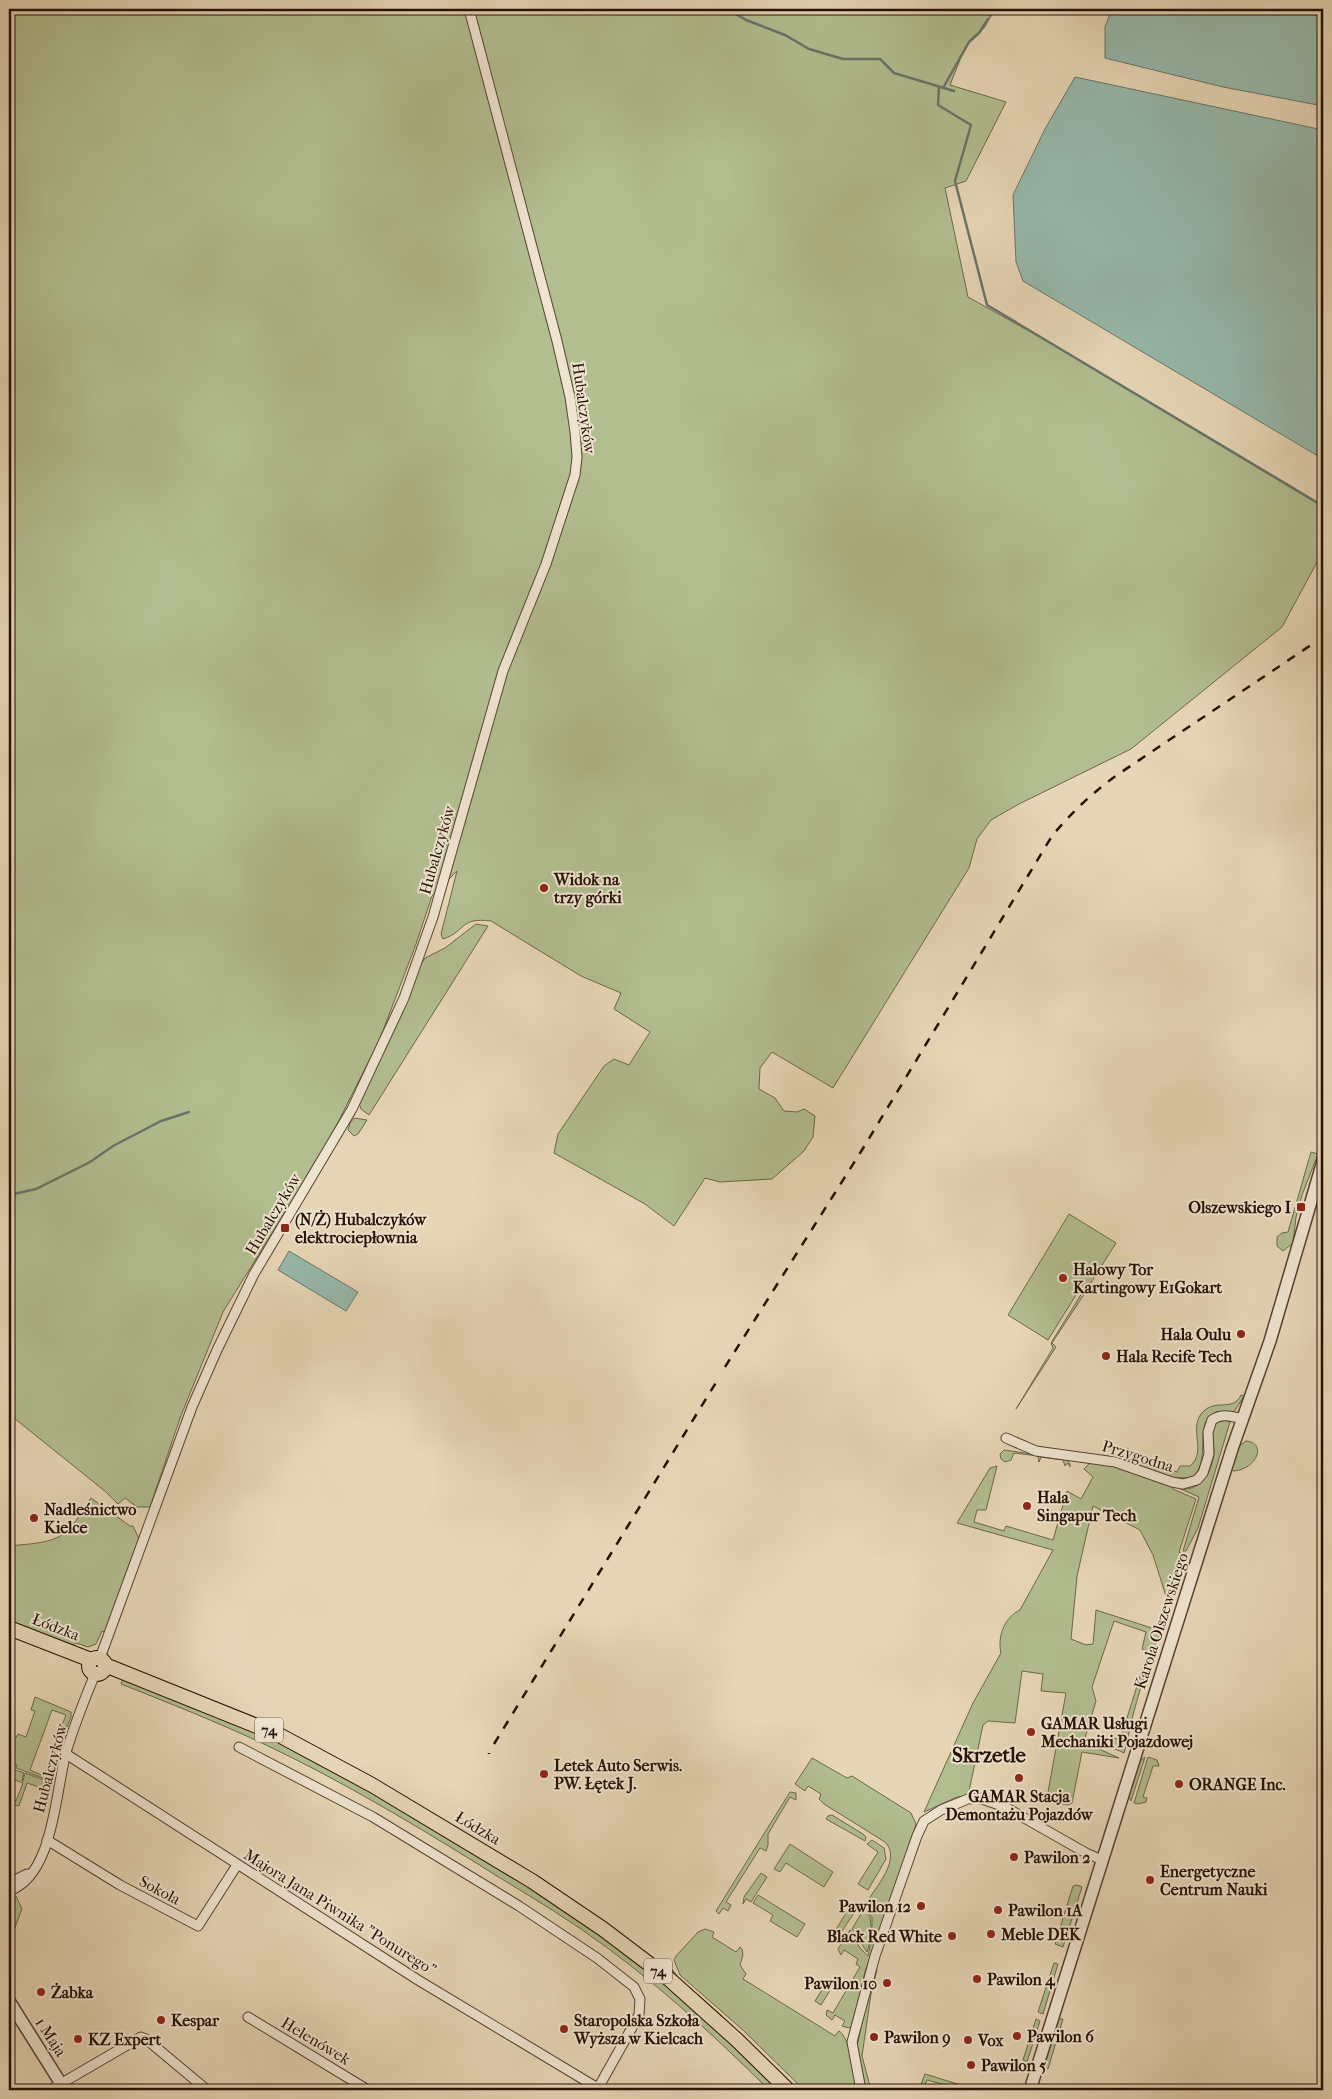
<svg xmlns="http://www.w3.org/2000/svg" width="1332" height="2099" viewBox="0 0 1332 2099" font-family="'IM FELL French Canon',serif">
<rect width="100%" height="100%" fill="#e7d6b6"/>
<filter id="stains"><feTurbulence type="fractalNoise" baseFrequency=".004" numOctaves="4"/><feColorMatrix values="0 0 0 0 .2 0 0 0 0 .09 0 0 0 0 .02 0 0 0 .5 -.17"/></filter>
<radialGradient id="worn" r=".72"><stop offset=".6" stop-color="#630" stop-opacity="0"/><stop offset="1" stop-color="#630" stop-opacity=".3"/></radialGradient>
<!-- green -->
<g fill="#b2be90" stroke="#6b674a">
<path d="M 9,9 L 995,9 L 984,28 L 972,38 L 963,52 L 950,85 L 1006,102 L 966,181 L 945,188 L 968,297 L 1045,340 L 1323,507 L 1323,551 L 1282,627 L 1131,749 L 1019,804 L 991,820 L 977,839 L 969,868 L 833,1088 L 772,1052 L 760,1068 L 759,1089 L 775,1098 L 784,1111 L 797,1112 L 804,1109 L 815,1116 L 813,1137 L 804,1151 L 772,1179 L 720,1182 L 705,1178 L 674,1226 L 645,1204 L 554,1153 L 558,1134 L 604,1066 L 614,1059 L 629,1065 L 650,1032 L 614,1009 L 621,993 L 581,976 L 491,921 C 459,917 467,931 443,939 L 441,934 L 457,871 L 432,896 L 416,944 L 379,1041 L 326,1146 L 223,1312 L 180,1418 L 150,1507 L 137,1507 L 125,1498 L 118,1504 L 106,1492 L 9,1414 Z"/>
<polygon points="476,924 488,926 369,1115 361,1109 359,1103 397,1024 421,964 425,958 445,948"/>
<polygon points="354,1118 367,1120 358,1134 354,1136 348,1130 350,1123"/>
<polygon points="1311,1152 1318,1154 1302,1195 1296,1217 1293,1243 1283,1251 1277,1246 1277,1237 1282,1233 1288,1232"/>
<polygon points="1069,1214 1116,1243 1085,1292 1079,1290 1048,1340 1008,1315"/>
<polygon points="1082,1293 1085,1293 1052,1343 1056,1347 1016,1409 1053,1348 1051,1343"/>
<path d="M 1241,1395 L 1244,1396 L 1234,1412 L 1216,1412 C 1192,1423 1212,1456 1194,1476 C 1186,1480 1179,1476 1171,1478 L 1124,1459 L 1123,1451 L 1128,1448 L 1128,1454 L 1177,1472 L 1180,1466 L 1190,1466 C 1207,1452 1189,1430 1201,1414 C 1214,1397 1233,1413 1241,1395 Z"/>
<path d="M 1224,1420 L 1230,1422 L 1198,1528 L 1186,1551 L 1183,1551 L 1199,1497 L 1181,1489 C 1203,1491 1214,1468 1214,1449 C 1214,1442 1210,1432 1214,1426 C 1216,1422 1219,1421 1224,1420 Z"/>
<path d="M 1246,1441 C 1268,1443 1256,1470 1233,1471 L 1232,1468 L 1238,1447 Z"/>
<polygon points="1004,1450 1068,1459 1070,1467 1070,1464 1066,1464 1065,1466 1063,1460 1041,1457 1039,1462 1038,1456 1014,1453 1011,1460 1005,1462 1001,1459 1000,1454"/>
<path d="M 1090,1463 L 1111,1465 L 1173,1487 L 1173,1489 L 1196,1499 L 1179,1552 L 1184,1556 L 1170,1609 L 1153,1555 L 1140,1530 L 1093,1506 L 1077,1576 L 1071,1639 L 1086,1645 L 1093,1644 L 1096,1610 L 1158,1630 L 1163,1614 L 1168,1616 C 1153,1647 1142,1681 1133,1715 C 1130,1727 1128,1740 1124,1753 L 1113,1748 L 1114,1738 L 1120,1740 L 1148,1651 L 1142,1649 L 1146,1632 L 1114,1621 L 1092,1687 L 1096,1701 L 1085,1738 L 1090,1745 L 1119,1758 L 1082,1752 L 1072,1803 L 1068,1805 L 1057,1803 L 1048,1792 L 1066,1693 L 1041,1691 L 1043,1674 L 1022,1671 L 1015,1723 L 988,1721 L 983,1725 L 968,1796 L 957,1797 L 924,1812 L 973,1703 L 1001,1653 C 997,1636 1005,1617 1020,1610 L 1053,1550 L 957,1523 L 990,1468 L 997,1466 L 986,1510 L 977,1510 L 974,1522 L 1004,1531 L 1006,1526 L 1053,1540 L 1067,1491 L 1081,1499 L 1093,1477 L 1084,1469 Z"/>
<path d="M 91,1498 L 130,1526 L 133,1526 L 139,1539 L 105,1632 L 102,1631 L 96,1644 L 88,1647 L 76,1643 L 73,1645 L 9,1621 L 9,1546 C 26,1544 51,1544 65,1533 C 75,1525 83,1509 91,1498 Z"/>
<path d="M 123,1678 L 267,1735 L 362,1785 L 577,1916 L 684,1998 L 781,2090 L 769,2090 C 711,2032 649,1976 581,1929 C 546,1905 509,1884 473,1861 C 405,1819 336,1778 264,1744 C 217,1722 169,1703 121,1684 Z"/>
<polygon points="35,1697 71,1712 71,1717 67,1727 62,1725 66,1715 52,1710 30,1770 44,1776 48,1765 53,1767 51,1781 16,1768 17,1765 9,1762 9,1735 16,1738 18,1734 26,1737 35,1711 31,1710"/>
<polygon points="1145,1757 1131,1801 1129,1796 1140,1761"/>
<polygon points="1148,1757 1157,1760 1159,1766 1153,1766 1143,1797 1147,1798 1146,1802 1138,1804 1134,1803 1135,1800"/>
<path d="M 812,1758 L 847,1778 L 852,1776 L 911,1813 L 916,1824 L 913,1833 L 915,1834 L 865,1972 L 853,2025 L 849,2028 L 842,2026 L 845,2021 L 835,2015 L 832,2020 L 826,2015 L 827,2010 L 833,2013 L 860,1967 L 856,1964 L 858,1959 L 844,1950 L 841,1955 L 838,1949 L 850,1930 L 860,1948 L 868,1956 L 872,1935 L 867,1952 L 852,1929 L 864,1909 L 870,1917 L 872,1933 L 872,1917 L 865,1908 L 866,1903 C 876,1887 902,1859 885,1842 L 824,1804 L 819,1799 L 821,1794 L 808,1786 L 805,1791 L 795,1784 Z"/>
<polygon points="15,1770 24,1773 22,1781 23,1781 25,1773 50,1782 48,1790 27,1783 19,1806 9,1803 9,1798 16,1801 23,1783 15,1780 11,1783"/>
<polygon points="790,1792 796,1793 796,1800 790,1797 768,1834 768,1845 766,1851 760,1848 726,1902 731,1905 728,1911 723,1908 719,1914 716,1911"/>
<polygon points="832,1815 863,1834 866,1837 865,1841 826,1819 828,1816"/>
<polygon points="872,1840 884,1848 886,1859 868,1890 858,1884 878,1852 867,1844"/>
<polygon points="790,1844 833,1872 824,1887 786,1863 780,1872 774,1869"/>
<polygon points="761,1873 767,1877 751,1902 746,1899 743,1904 744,1897"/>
<polygon points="1077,1885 1082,1887 1063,1947 1055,1944 1073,1886"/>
<polygon points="758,1895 805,1924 797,1937 770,1921 773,1915 753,1903"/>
<polygon points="16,1896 22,1909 12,1935 9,1937 9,1898"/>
<polygon points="851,1905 855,1907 856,1910 840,1934 835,1931"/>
<path d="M 705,1929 L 714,1932 L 712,1937 L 736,1952 L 740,1947 L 742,1949 L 743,1955 L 740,1965 L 746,1974 L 743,1979 L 835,2036 L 839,2031 C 851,2039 854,2075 857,2090 L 804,2090 L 743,2030 L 680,1975 L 674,1960 L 676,1956 L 698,1932 Z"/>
<polygon points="1054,1963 1058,1964 1043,2014 1038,2012"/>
<polygon points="672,1969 678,1977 722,2016 798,2090 794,2090 675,1978"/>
<polygon points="873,1969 877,1970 871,1994 862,2056 871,2090 866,2090 857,2047"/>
<polygon points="828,1980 834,1984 821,2005 815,2001"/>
<polygon points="1036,2019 1040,2021 1027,2062 1023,2060"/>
<polygon points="1059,2019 1063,2019 1048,2069 1044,2067"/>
<polygon points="925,2074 977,2090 965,2090 927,2080 923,2090 919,2090"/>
</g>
<!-- water -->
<g fill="#97b9ac" stroke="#697569">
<polygon points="1112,9 1323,9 1323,106 1223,87 1105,58 1105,27"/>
<polygon points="1075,77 1323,130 1323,459 1023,281 1016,262 1013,195 1045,129"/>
<polygon points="289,1251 358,1292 346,1311 278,1270"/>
</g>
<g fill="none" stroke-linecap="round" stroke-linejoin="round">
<!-- stream -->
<g stroke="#697569" stroke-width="2.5">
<path d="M 213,9 C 241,13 267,16 294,9"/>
<polyline points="727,9 746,20 785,35 809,49 843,59 880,59 894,73 954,91"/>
<polyline points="990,16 994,9"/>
<polyline points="939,87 938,105 971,125 955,181 987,305 1323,506"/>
<polyline points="943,88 969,42 979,33 988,19"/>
<polyline points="1323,597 1323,596"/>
<polyline points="9,1195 36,1189 90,1162 113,1146 161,1121 189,1112"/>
</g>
<!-- minor casing -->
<g stroke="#554230" stroke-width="11">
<g id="minor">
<path d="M 1006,1438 L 1036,1451 L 1115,1462 L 1172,1482 L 1183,1484 L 1197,1480 L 1203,1473 L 1209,1454 L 1208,1432 L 1212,1420 C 1222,1413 1231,1416 1243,1419"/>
<polyline points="100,1658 192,1407 217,1350 254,1274 352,1109 404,998 433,917 503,671 546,564 575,475 577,457 575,432 570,397 557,341 469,9"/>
<polyline points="239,1747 373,1817 519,1906 597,1958 634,1987 640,1999 639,2015 597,2090"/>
<polyline points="66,1754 418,1980 601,2090"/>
<polyline points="47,1840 120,1885 198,1926 237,1865"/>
<polyline points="9,1883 27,1874"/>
<path d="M 9,1891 C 55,1875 55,1789 67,1749 C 75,1724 85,1698 95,1674"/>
<polyline points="248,2017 368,2090"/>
<polyline points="50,2090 141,2037 146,2039 207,2090"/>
<polyline points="861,2090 852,2042 875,1956 917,1836 924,1821 941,1810 968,1799 979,1798 1005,1807 1086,1853 1102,1860"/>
</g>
</g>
<!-- tertiary casing -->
<g stroke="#554230" stroke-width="14">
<g id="tertiary">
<polyline points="9,2001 65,2090"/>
<polyline points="1030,2090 1232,1449 1270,1341 1323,1161"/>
</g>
</g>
<!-- primary casing -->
<g stroke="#241004" stroke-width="16">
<g id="primary">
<polyline points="9,1628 91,1660"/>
<circle cx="97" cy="1666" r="8"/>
<polyline points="105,1665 279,1735 372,1785 532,1881 603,1929 669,1979 737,2040 788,2090"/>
</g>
</g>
<!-- minor -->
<use href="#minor" stroke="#efe4d0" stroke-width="9"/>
<!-- tertiary -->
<use href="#tertiary" stroke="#efe4d0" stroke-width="11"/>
<!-- primary -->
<use href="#primary" stroke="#e7d6b6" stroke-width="14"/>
<!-- rail -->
<g stroke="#241004" stroke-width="2.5" stroke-dasharray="9 9" stroke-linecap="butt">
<path d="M 725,1367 L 862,1150 L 1052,836 C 1071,813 1092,793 1117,775 L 1323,637"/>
<polyline points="494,1744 720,1376"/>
<polyline points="489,1754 489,1753"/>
</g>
</g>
<!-- markers -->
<g fill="#8f2418" stroke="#efe4d0" stroke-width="2">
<circle cx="544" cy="888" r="5"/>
<rect x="1296" y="1202" width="10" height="10" rx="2.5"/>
<rect x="280" y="1223" width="10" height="10" rx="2.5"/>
<circle cx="1063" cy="1278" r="5"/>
<circle cx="1241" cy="1334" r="5"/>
<circle cx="1106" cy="1356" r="5"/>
<circle cx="1027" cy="1506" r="5"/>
<circle cx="34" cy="1518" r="5"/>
<circle cx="1031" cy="1732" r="5"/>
<circle cx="544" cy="1774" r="5"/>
<circle cx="1019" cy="1778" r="5"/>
<circle cx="1179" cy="1784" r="5"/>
<circle cx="1014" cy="1857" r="5"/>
<circle cx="1150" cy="1880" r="5"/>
<circle cx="921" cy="1906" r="5"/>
<circle cx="998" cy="1910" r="5"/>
<circle cx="991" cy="1934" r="5"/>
<circle cx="952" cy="1936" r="5"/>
<circle cx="977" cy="1979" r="5"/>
<circle cx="887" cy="1983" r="5"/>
<circle cx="41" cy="1992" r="5"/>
<circle cx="161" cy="2020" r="5"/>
<circle cx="564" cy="2029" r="5"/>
<circle cx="1017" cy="2036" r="5"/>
<circle cx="874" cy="2037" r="5"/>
<circle cx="78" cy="2039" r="5"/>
<circle cx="968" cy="2040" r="5"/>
<circle cx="971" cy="2065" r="5"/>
</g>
<g text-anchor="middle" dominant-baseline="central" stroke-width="4" stroke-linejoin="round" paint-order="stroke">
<!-- shield labels -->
<g fill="#efe4d0" stroke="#615041" stroke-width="1">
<rect x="255" y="1717.5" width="28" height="25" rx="4"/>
<rect x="644" y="1958.5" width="28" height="25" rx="4"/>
</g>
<g font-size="15" font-weight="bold" fill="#241004">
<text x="269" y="1730">74</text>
<text x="658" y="1971">74</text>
</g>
<!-- street labels -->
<g font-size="16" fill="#241004" stroke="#efe4d0">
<text transform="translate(584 408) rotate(82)">Hubalczyków</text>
<text transform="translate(437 850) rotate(-74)">Hubalczyków</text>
<text transform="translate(273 1214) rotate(-59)">Hubalczyków</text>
<text transform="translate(1138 1456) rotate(17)">Przygodna</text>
<text transform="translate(1161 1621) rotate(-72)">Karola Olszewskiego</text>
<text transform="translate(56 1627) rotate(21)">Łódzka</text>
<text transform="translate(50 1768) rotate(-75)">Hubalczyków</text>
<text transform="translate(478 1828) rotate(31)">Łódzka</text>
<text transform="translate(160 1890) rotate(28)">Sokola</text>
<text transform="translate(340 1912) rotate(32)">Majora Jana Piwnika "Ponurego"</text>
<text transform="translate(51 2037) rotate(57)">1 Maja</text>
<text transform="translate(316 2041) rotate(31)">Helenówek</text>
</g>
<!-- poi labels -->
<g font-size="16" font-weight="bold" fill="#241004" stroke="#efe4d0" text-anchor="start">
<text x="554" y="879">Widok na<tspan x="554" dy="18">trzy górki</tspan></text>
<text x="1291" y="1207" text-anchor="end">Olszewskiego I</text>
<text x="295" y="1219">(N/Ż) Hubalczyków<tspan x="295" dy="18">elektrociepłownia</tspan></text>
<text x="1073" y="1269">Halowy Tor<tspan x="1073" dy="18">Kartingowy E1Gokart</tspan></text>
<text x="1231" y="1334" text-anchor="end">Hala Oulu</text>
<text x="1116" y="1356">Hala Recife Tech</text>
<text x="1037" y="1497">Hala<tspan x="1037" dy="18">Singapur Tech</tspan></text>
<text x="44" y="1509">Nadleśnictwo<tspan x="44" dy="18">Kielce</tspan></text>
<text x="1041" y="1723">GAMAR Usługi<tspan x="1041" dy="18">Mechaniki Pojazdowej</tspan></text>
<text x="554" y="1765">Letek Auto Serwis.<tspan x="554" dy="18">PW. Łętek J.</tspan></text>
<text x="1189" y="1784">ORANGE Inc.</text>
<text x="1019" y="1796" text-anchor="middle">GAMAR Stacja<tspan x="1019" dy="18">Demontażu Pojazdów</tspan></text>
<text x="1024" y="1857">Pawilon 2</text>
<text x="1160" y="1871">Energetyczne<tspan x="1160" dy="18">Centrum Nauki</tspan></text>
<text x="911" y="1906" text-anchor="end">Pawilon 12</text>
<text x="1008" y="1910">Pawilon 1A</text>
<text x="1001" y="1934">Meble DEK</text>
<text x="942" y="1936" text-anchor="end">Black Red White</text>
<text x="987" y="1979">Pawilon 4</text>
<text x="877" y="1983" text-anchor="end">Pawilon 10</text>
<text x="51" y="1992">Żabka</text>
<text x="171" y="2020">Kespar</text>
<text x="574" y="2020">Staropolska Szkoła<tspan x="574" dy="18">Wyższa w Kielcach</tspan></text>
<text x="1027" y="2036">Pawilon 6</text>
<text x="884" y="2037">Pawilon 9</text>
<text x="88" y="2039">KZ Expert</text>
<text x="978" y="2040">Vox</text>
<text x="981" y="2065">Pawilon 5</text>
</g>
<!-- district labels -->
<g font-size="21" font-weight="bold" fill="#241004" stroke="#efe4d0">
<text x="989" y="1755">Skrzetle</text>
</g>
</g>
<!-- margin -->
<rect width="1332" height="2099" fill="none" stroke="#e7d6b6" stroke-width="30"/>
<rect x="10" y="10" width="1312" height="2079" fill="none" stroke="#241004" stroke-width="2.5"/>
<rect x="15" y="15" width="1302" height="2069" fill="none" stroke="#241004"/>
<rect width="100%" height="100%" filter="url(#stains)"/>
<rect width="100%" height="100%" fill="url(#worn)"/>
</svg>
